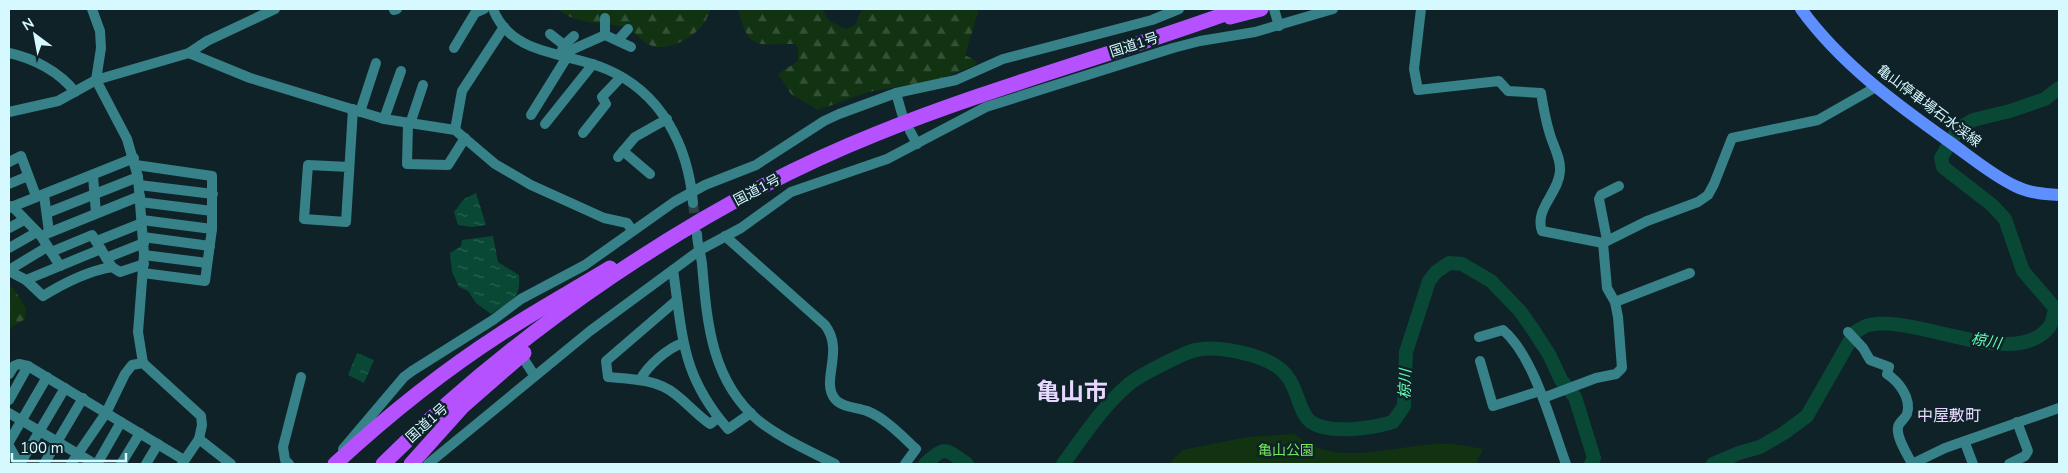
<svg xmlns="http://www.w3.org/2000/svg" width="2068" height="473" viewBox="0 0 2068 473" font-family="'Nunito Sans','Noto Sans JP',sans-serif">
<defs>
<pattern id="forest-firs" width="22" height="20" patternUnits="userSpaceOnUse" patternTransform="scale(1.25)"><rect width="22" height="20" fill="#113312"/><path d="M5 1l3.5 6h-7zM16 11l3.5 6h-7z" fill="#335136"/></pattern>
<pattern id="water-ripples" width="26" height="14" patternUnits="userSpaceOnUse" patternTransform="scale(1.25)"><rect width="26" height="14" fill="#084835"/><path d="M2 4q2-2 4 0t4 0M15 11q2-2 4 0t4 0" fill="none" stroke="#2b6353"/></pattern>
</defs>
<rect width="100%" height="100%" fill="#0e2228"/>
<!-- green -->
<path fill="#113312" d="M 1294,434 C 1340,472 1399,441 1452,444 C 1462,445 1473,447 1483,449 L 1476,464 L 1169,464 L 1182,450 L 1247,437 Z"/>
<!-- forest -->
<g fill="url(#forest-firs)">
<path d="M 558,9 L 711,9 C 708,14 706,22 702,26 C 691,38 667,53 650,45 C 640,41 635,30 625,27 C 602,22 576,25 558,9 Z"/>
<path d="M 738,9 L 822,9 L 829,21 L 846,29 L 855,25 L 862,9 L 979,9 L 965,55 L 976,61 L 976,65 L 937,80 L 868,92 L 818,110 L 791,94 L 778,74 L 798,61 L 798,48 L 795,44 C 755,44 749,51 738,9 Z"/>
<polygon points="9,287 13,288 26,308 25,319 9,329"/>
</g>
<!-- water -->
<g fill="url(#water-ripples)">
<polygon points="476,193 486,225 472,227 458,225 454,212 464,199"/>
<path d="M 493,236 L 498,262 L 519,275 C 521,301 510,301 491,314 L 476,303 L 468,291 L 459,287 L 452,272 L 450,253 L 461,246 L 462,240 Z"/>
<polygon points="357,353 374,360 364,383 348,375"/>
</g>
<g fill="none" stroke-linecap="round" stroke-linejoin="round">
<!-- river -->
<g stroke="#084835" stroke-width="14">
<path d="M 925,464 C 946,444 946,450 967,464"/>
<path d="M 1063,464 C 1083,437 1102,407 1128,385 C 1136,377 1180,355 1192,351 C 1214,344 1261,354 1279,368 C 1299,383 1297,412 1311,422 C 1330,435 1372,428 1393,422 L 1404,406 L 1406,352 L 1429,281 L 1436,272 L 1449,263 L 1462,264 L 1491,281 L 1520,311 L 1534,331 L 1550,356 L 1561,380 L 1575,397 L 1594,458 L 1591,464"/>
<path d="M 1713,464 L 1739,453 L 1760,447 L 1784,433 L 1807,416 L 1855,332 C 1859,330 1864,326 1869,325 C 1916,314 2016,372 2050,326 C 2053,321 2054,313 2055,308 L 2023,271 L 2005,219 L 1992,205 L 1943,167 L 1941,158 L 1958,129 L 1973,120 L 2010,111 L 2045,99 L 2059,88"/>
</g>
<!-- minor-tunnel -->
<polyline stroke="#2c4248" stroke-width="10" stroke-dasharray="10 5" stroke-linecap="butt" points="693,203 696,228"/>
<!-- minor -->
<g stroke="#378189" stroke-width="10">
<path d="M 493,9 C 511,56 567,52 606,69 C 661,92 688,145 693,203"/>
<polyline points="1274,9 1279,26"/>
<path d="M 1421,9 L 1414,69 L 1418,90 L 1499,81 L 1508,91 L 1541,93 C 1543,105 1545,118 1549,131 C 1552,144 1561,157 1560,171 C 1559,193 1534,209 1542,231 L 1603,243 L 1647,221 L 1698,202 L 1708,195 L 1714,184 L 1732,138 L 1818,120 L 1876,87"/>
<polyline points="394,10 397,9"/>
<polyline points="550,34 564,45 560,55"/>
<polyline points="605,35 605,18"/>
<polyline points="618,40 628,29"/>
<polyline points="564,45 574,36"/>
<polyline points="454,48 475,13 484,9"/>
<path d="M 9,53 C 33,58 60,72 75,92"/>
<polyline points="189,53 250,78 384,119 455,130 495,164 531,185 604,218 627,223 632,230"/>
<polyline points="560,55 605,35 631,47"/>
<polyline points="896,93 902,114"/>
<polyline points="9,112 58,101 96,80 189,53 207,41 275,9"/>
<polyline points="360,112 376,63"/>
<polyline points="531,115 567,57"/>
<polyline points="384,119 401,71"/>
<polyline points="408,124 407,164 448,165 465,138"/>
<polyline points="410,124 423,85"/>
<polyline points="545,124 593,64"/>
<polyline points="455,130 462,91 504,27"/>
<polyline points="910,131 917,144"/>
<polyline points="583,133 606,104 602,97 621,77"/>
<polyline points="623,151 650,174"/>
<polyline points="618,157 635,137 667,119"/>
<polyline points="9,162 21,156 36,196"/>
<polyline points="136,165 212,176 212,229 205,281 143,273"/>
<polyline points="349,167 308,165 304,219 346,222 353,109"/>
<polyline points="93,176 96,213"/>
<polyline points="9,184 28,176"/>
<polyline points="139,185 213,194"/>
<polyline points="44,195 49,232"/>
<polyline points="140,202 212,211"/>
<polyline points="12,206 41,236 60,266"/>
<polyline points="9,208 134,158"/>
<polyline points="47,213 138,177"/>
<polyline points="142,220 212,229"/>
<polyline points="9,228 24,220"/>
<path d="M 697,234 C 697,244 701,254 702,264 C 707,322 711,381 759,421 C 782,439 810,451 835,464"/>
<polyline points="41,236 140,196"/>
<path d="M 725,236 L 825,325 C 845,351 820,381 835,399 C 842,408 857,407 867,411 C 885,418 902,436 916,449 L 905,464"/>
<polyline points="143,237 210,246"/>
<polyline points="1607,240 1599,199 1601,195 1619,186"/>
<polyline points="97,241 142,223"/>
<polyline points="9,248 37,232"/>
<polyline points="51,252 92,235 112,267 120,272 144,264"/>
<polyline points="144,255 207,263"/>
<polyline points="106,258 144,243"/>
<polyline points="9,270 47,247"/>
<path d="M 673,270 C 683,337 681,375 728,429 L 751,413"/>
<path d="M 9,271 L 26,280 L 43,296 C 64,283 88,271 112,267"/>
<polyline points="26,280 101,249"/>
<path d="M 677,300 L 606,361 L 608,377 C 631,379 656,379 675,394 C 687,403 697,415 710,424 L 718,418"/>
<polyline points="1615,302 1690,273"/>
<path d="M 1848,332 L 1863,348 L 1870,360 L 1889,367 L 1887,374 C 1898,381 1912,398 1907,414 C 1905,419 1899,422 1898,427 C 1896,438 1908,455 1912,464"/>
<path d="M 1479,337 L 1503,330 C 1534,356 1552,426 1566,464"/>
<polyline points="525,361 534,375"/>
<polyline points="1480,361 1493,406 1540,391"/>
<polyline points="143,363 201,416 202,425 199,439"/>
<polyline points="9,374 14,366 19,364 28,366"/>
<path d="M 640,380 C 648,365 668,348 683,343"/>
<polyline points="1543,398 1596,378 1616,374 1622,368 1618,317 1615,302 1607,288 1603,243"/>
<polyline points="9,400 28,366 184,460"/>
<polyline points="9,413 95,464"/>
<polyline points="9,442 47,377"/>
<polyline points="1965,443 1973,464"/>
<polyline points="9,446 19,464"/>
<polyline points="343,449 404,377 412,371 493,320 521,299 585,265 674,202 705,185 756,165 824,121 839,114 896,93 956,80 1003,59 1152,20 1179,9"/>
<polyline points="20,464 65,388"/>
<polyline points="44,464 83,398"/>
<polyline points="71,464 106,413 125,374 132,365 143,363 138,332 144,255 138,177 127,139 96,80 101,48 100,31 92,9"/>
<polyline points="97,464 121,422"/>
<polyline points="121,464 140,433"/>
<polyline points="146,464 158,444"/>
<polyline points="182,464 199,439 231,464"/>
<polyline points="289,464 285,460 283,447 301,377"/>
<polyline points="428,464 590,331 700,250 741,228 791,192 887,159 986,107 1173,48 1200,41 1255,32 1333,9"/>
<polyline points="1912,464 1945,448 2059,408"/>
<polyline points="2009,464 2025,456 2028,451 2017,422"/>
</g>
<!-- major -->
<path stroke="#5d8fff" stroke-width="12" d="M 1801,9 C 1841,64 1896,104 1951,143 C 1972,158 1992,175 2015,186 C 2029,193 2044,194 2059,195"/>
<!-- highway -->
<g stroke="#b651ff" stroke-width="15">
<polyline points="1230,17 1261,9"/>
<path d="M 335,464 C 387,416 443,371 502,333 C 537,310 574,290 610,268"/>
<path d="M 383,464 C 518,330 698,205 876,134 C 995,86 1119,53 1239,9"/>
<polyline points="411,464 463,406 524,353"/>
</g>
</g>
<g text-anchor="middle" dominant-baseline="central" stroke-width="5" stroke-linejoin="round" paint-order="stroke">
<!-- street labels -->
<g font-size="14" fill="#d6f8ff" stroke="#0e2228">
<text transform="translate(1134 45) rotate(-18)">国道1号</text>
<text transform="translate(1929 106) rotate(37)">亀山停車場石水渓線</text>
<text transform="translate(757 190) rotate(-28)">国道1号</text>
<text transform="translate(427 423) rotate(-42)">国道1号</text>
</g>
<!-- park labels -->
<g font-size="14" fill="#75e65b" stroke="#0e2228">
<text x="1286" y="450">亀山公園</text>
</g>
<!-- water labels -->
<g font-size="15" font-style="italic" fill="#64ffb5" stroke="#0e2228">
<text transform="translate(1986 341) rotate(10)">椋川</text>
<text transform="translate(1405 384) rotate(-88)">椋川</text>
</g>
<!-- quarter labels -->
<g font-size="16" fill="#e8d8ff" stroke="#0e2228">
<text x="1949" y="416">中屋敷町</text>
</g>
<!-- town labels -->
<g font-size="24" font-weight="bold" fill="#e8d8ff" stroke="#0e2228">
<text x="1072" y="392">亀山市</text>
</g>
</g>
<!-- border -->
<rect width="2068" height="473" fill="none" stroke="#d6f8ff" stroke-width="20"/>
<!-- north arrow -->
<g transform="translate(35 35) rotate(328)" stroke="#0e2228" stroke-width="4" paint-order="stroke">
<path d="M0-4L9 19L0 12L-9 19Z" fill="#d6f8ff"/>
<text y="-8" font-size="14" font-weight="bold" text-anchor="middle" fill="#d6f8ff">N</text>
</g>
<!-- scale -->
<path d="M12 453v8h114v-8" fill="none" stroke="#d6f8ff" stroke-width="2.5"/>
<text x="20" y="453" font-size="15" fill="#d6f8ff" stroke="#0e2228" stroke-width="4" paint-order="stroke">100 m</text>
</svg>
